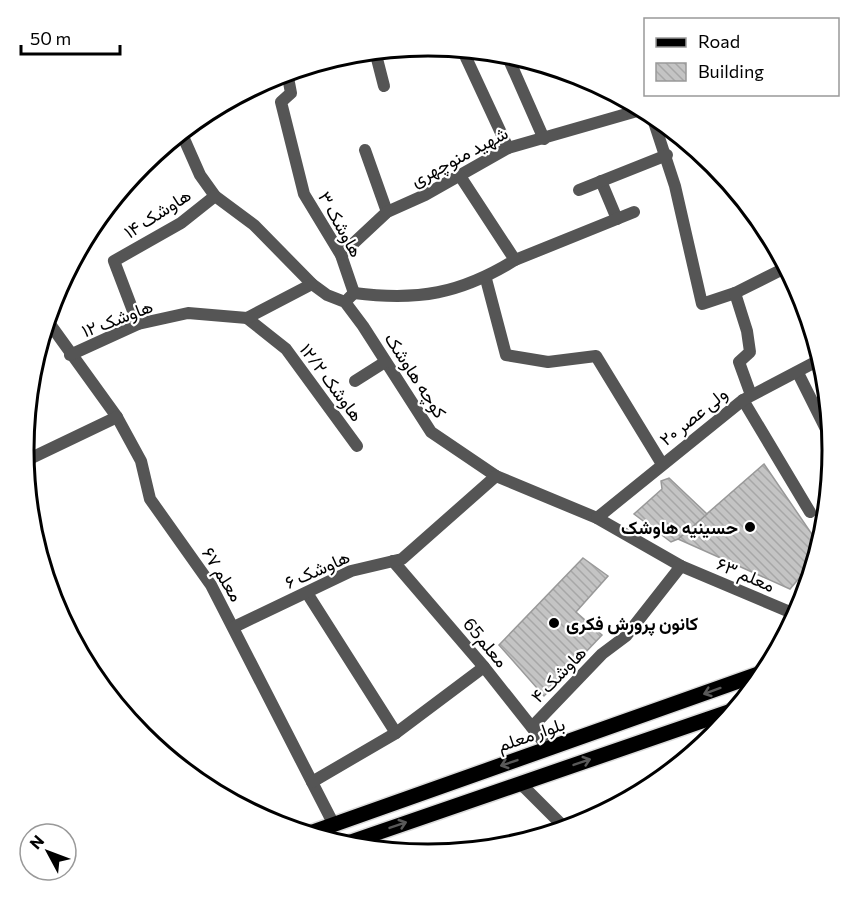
<svg xmlns="http://www.w3.org/2000/svg" width="857" height="900" viewBox="0 0 857 900" font-family="Commissioner,Vazirmatn,sans-serif">
<defs>
<pattern id="building-back-hatch" width="6" height="6" patternUnits="userSpaceOnUse" patternTransform="scale(1.5)"><rect width="6" height="6" fill="#c4c4c4"/><path d="M-1 5l2 2M0 0l6 6M5-1l2 2" fill="none" stroke="#a7a7a7"/></pattern>
</defs>
<rect width="100%" height="100%" fill="#fff"/>
<!-- building -->
<g fill="url(#building-back-hatch)" stroke="#999" stroke-width="1.5">
<polygon points="764,464 820,546 816,558 790,589 678,539"/>
<polygon points="669,478 707,514 678,539 671,542 634,514 662,489 661,481"/>
<polygon points="583,558 608,576 576,612 602,635 544,696 499,645"/>
</g>
<g fill="none" stroke-linecap="round" stroke-linejoin="round">
<!-- primary casing -->
<g stroke="#dbdbdb" stroke-width="18">
<g id="primary">
<polyline points="307,834 767,671"/>
<polyline points="342,845 737,709"/>
</g>
</g>
<!-- street -->
<g stroke="#555" stroke-width="12">
<polyline points="462,49 508,148"/>
<polyline points="375,51 384,86"/>
<polyline points="506,53 544,139"/>
<polyline points="287,72 291,93 281,102 304,194 341,255 354,293 348,299"/>
<polyline points="651,113 675,186 702,304 735,293 787,267"/>
<polyline points="181,132 200,175 215,196 254,225 312,284 327,295 345,302 363,326 431,432 496,476 597,518 681,566 797,615"/>
<polyline points="365,150 387,212"/>
<polyline points="601,181 617,219"/>
<polyline points="579,190 667,155"/>
<polyline points="341,255 387,212 425,195 508,148 644,109"/>
<polyline points="515,260 634,212"/>
<polyline points="486,279 506,355 548,362 596,356 662,464"/>
<path d="M 354,293 C 418,301 460,294 515,260 L 460,176"/>
<polyline points="735,293 747,331 750,352 739,362 751,395"/>
<polyline points="247,318 286,349 357,446"/>
<polyline points="47,320 117,417 141,461 150,499 211,585 333,823"/>
<polyline points="138,324 114,261 181,223 215,196"/>
<polyline points="70,355 138,324 188,313 247,318 312,284"/>
<polyline points="798,373 832,441"/>
<polyline points="355,381 385,362"/>
<polyline points="743,400 810,512"/>
<polyline points="25,461 117,417"/>
<polyline points="597,518 743,400 821,359"/>
<polyline points="393,561 484,667 549,749"/>
<polyline points="307,593 396,733"/>
<polyline points="234,627 351,571 402,559 496,476"/>
<polyline points="532,727 602,654 626,636 681,566"/>
<polyline points="312,782 396,733 484,667"/>
<polyline points="520,783 566,829"/>
</g>
<!-- primary -->
<use href="#primary" stroke="#000" stroke-width="15"/>
</g>
<!-- one-way arrows -->
<defs><path id="oneway-shaft" d="M-6 0H5M1.5-3L5.5 0L1.5 3" fill="none" stroke-width="1.6" stroke-linecap="round" stroke-linejoin="round" transform="scale(1.5)"/></defs>
<g stroke="#595959">
<use href="#oneway-shaft" transform="translate(712 691) rotate(160)"/>
<use href="#oneway-shaft" transform="translate(582 762) rotate(-19)"/>
<use href="#oneway-shaft" transform="translate(509 763) rotate(161)"/>
<use href="#oneway-shaft" transform="translate(398 825) rotate(-19)"/>
</g>
<!-- markers -->
<g fill="#000" stroke="#fff" stroke-width="2">
<circle cx="750" cy="527" r="6"/>
<circle cx="554" cy="623" r="6"/>
</g>
<g text-anchor="middle" dominant-baseline="central" stroke-width="4.5" stroke-linejoin="round" paint-order="stroke">
<!-- street labels -->
<g font-size="18" fill="#000" stroke="#fff">
<text transform="translate(459 156) rotate(-28)">شهید منوچهری</text>
<text transform="translate(157 213) rotate(-33)">هاوشک ۱۴</text>
<text transform="translate(341 224) rotate(61)">هاوشک ۳</text>
<text transform="translate(117 318) rotate(-21)">هاوشک ۱۲</text>
<text transform="translate(416 375) rotate(57)">کوچه هاوشک</text>
<text transform="translate(332 382) rotate(53)">هاوشک ۱۲/۲</text>
<text transform="translate(693 416) rotate(-39)">ولی عصر ۲۰</text>
<text transform="translate(317 569) rotate(-24)">هاوشک ۶</text>
<text transform="translate(223 574) rotate(58)">معلم ۶۷</text>
<text transform="translate(746 574) rotate(23)">معلم ۶۳</text>
<text transform="translate(486 642) rotate(50)">معلم65</text>
<text transform="translate(558 674) rotate(-46)">هاوشک ۴</text>
<text transform="translate(531 734) rotate(-19)">بلوار معلم</text>
</g>
<!-- poi labels -->
<g font-size="18" font-weight="bold" fill="#000" stroke="#fff" text-anchor="end">
<text x="738" y="527">حسینیه هاوشک</text>
<text x="566" y="623" text-anchor="start">کانون پرورش فکری</text>
</g>
</g>
<!-- crop -->
<path d="M0 0H857V900H0ZM34 450a394 394 0 1 1 788 0a394 394 0 1 1-788 0Z" fill="#fff" fill-rule="evenodd"/>
<path fill="none" stroke="#000" stroke-width="3" d="M34 450a394 394 0 1 1 788 0a394 394 0 1 1-788 0Z"/>
<!-- legend -->
<rect x="644" y="18" width="195" height="78" fill="#ffffff" stroke="#999999" stroke-width="1.5"/>
<rect x="656" y="38" width="30" height="9" fill="#000000" stroke="#999999" stroke-width="1.5"/>
<text x="698" y="48" font-size="18" fill="#000000">Road</text>
<rect x="656" y="63" width="30" height="18" fill="url(#building-back-hatch)" stroke="#999999" stroke-width="1.5"/>
<text x="698" y="78" font-size="18" fill="#000000">Building</text>
<!-- north arrow -->
<g transform="translate(48 852) rotate(311)"><circle r="28" fill="#ffffff" stroke="#999999" stroke-width="1.5"/>
<path d="M0-4.5L10 22L0 15L-10 22Z" fill="#000000"/>
<text y="-9" font-size="16" font-weight="bold" text-anchor="middle" fill="#000000">N</text>
</g>
<!-- scale -->
<path d="M21 45v9h99v-9" fill="none" stroke="#000000" stroke-width="3"/>
<text x="30" y="45" font-size="18" fill="#000000" stroke="#ffffff" stroke-width="4.5" paint-order="stroke">50 m</text>
</svg>
